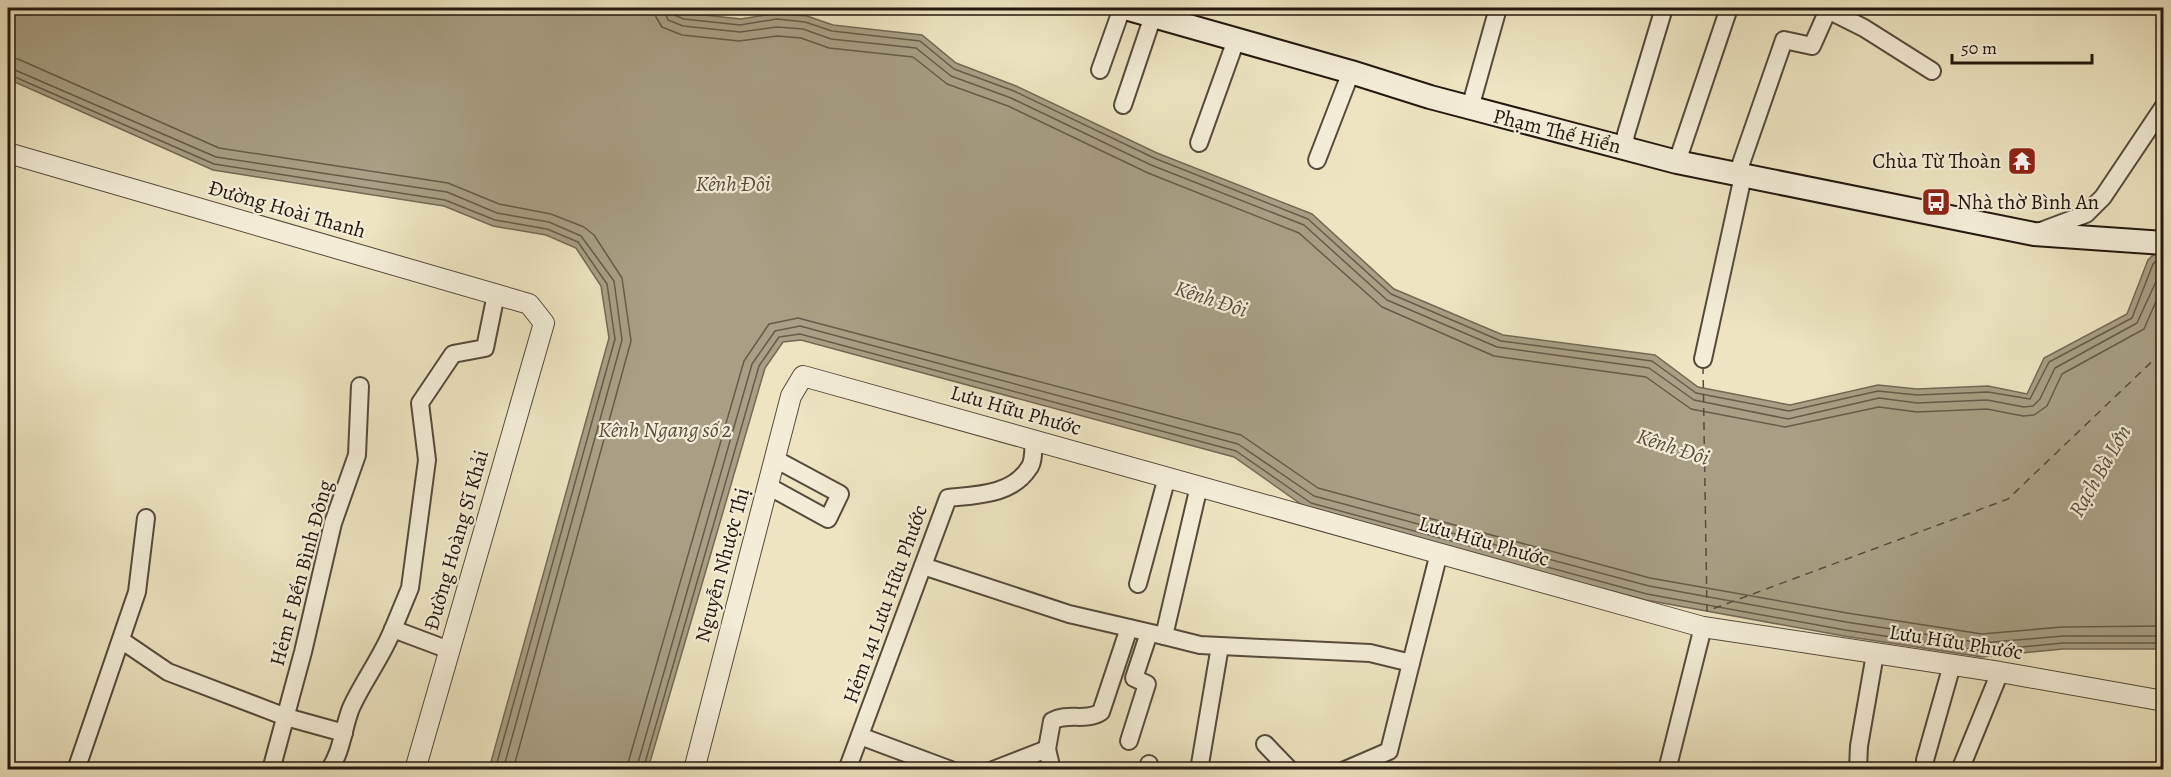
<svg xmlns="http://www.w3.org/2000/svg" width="2171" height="777" viewBox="0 0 2171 777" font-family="Alegreya,serif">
<rect width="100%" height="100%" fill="#ede4c1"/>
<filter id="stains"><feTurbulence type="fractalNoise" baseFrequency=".00333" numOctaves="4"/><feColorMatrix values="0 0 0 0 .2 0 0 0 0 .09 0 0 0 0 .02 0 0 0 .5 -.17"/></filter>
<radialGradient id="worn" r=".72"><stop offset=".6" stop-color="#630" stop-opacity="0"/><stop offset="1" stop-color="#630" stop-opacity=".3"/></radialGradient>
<!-- water -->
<polygon fill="#a89f84" stroke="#736955" stroke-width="1.5" points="8,8 669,8 685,13 741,19 777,13 807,16 833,25 922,35 956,63 1016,86 1157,153 1312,214 1394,289 1503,335 1655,355 1698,387 1790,405 1878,385 1917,389 1988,386 2027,394 2044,358 2127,314 2148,260 2163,245 2163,649 2063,649 1982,657 1844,636 1646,600 1308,509 1234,457 801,340 783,342 765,368 648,769 489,769 609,338 601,286 576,248 546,235 493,226 444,206 213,170 8,79"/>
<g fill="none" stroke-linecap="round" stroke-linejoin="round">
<!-- shore -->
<g stroke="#665c49" stroke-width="1.5">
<polyline points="654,8 656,17 662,27 682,35 739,41 777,36 801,38 829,48 913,57 947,84 1008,106 1148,173 1299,233 1382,307 1494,356 1646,377 1691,409 1785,427 1879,407 1917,412 1987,409 2023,416 2034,415 2047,406 2062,374 2144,329 2164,283"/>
<polyline points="663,8 668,20 683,26 740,32 777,27 803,29 831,39 916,48 951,76 1011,98 1151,165 1304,225 1387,300 1497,347 1649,368 1694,400 1788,419 1879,398 1917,403 1987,400 2024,407 2033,406 2040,399 2055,368 2137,323 2164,264"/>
<polyline points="671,8 674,15 684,19 740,25 777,19 805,22 832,31 920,41 954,69 1014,91 1154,158 1308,219 1391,294 1501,341 1652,361 1696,393 1789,411 1878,391 1917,395 1988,392 2030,399 2049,362 2132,318 2153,264 2161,256"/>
<polyline points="8,58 18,59 219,148 448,183 499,204 551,214 584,227 594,235 622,278 631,341 513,770"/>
<polyline points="8,67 216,157 447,192 497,213 549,222 581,236 614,281 622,340 503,770"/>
<polyline points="8,74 214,164 445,200 495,220 547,229 578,242 607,284 615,339 495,770"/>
<polyline points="626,770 744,361 769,324 798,318 1241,435 1318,488 1650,578 1847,613 1982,634 2062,627 2164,626"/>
<polyline points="636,770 752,364 775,331 800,326 1238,444 1314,496 1649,586 1846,622 1982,643 2063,636 2164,636"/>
<polyline points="643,770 759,366 779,337 800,334 1236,451 1311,503 1647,594 1845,630 1982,651 2063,643 2164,643"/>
</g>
<!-- ferry -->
<polyline stroke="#584e3d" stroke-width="1.5" stroke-dasharray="8 6" stroke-linecap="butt" points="1703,366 1707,611 2008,499 2164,350"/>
<!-- minor casing -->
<g stroke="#564b3b" stroke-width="20">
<g id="minor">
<polyline points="1100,70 1122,8"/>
<polyline points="1123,105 1153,16"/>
<polyline points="1470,108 1498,8"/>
<polyline points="1199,143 1236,40"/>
<polyline points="1624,148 1626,134 1664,8"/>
<polyline points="1317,160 1351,72"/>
<polyline points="1677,162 1729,8"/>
<polyline points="1737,175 1784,40 1812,46 1828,10 1864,28 1932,71"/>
<polyline points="2038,232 2086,214 2103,197 2164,106"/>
<polyline points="1703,359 1743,176"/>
<polyline points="768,486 828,519 840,494 775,459"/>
<polyline points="923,566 1069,614 1164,636 1199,486"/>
<polyline points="1138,584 1167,477"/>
<polyline points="393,629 410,588 427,460 420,403 453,354 485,348 496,294"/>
<polyline points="1164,636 1200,645 1370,653 1411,663 1439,553"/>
<polyline points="121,640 168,672 286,717 344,733"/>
<polyline points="860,736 951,770"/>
<polyline points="1129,741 1147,684 1134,678 1149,633"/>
<polyline points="1265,744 1290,770"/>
<path d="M 1047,749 L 1052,721 C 1068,712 1085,722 1101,712 L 1129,628"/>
<polyline points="1925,760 1952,665"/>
<polyline points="76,770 137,592 146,518"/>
<polyline points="271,770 303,652 333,523 357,455 360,386"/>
<path d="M 329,770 C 342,752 343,728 351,708 C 363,681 382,657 393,629 L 449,650"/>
<path d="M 847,770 L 948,498 C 977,495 1012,495 1029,468 C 1034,462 1033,448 1034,440"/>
<polyline points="993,770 1047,749 1052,770"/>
<polyline points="1149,770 1149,764"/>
<polyline points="1199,770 1220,646"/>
<polyline points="1345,770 1389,751 1411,663"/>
<polyline points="1667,770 1703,627"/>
<polyline points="1858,770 1859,746 1875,654"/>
<polyline points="1960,770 2000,672"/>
</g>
</g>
<!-- tertiary casing -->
<g stroke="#564b3b" stroke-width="22">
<g id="tertiary">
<polyline points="8,153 529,304 544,323 415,770"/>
<polyline points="694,770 791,396 803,376 1703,627 2000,672 2164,701"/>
</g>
</g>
<!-- secondary casing -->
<g stroke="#23180e" stroke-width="26">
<polyline id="secondary" points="1125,8 1351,72 1430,97 1677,162 2034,234 2164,243"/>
</g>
<!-- minor -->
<use href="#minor" stroke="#f3edd7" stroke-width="16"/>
<!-- tertiary -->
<use href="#tertiary" stroke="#f3edd7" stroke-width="20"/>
<!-- secondary -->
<use href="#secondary" stroke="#f3edd7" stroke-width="22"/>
</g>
<!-- icons -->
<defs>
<g id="temple-square" transform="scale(1.5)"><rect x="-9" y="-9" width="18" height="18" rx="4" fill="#8f2418" stroke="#f3edd7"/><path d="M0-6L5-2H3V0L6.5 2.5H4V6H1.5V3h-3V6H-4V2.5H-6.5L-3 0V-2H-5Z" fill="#fff"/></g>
<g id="bus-square" transform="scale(1.5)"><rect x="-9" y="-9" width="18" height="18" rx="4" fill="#8f2418" stroke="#f3edd7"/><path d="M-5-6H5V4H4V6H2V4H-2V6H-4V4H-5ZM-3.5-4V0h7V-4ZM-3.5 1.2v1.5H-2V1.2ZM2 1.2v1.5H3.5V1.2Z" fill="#fff"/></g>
</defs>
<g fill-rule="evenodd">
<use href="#temple-square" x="2022" y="161"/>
<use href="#bus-square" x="1936" y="202"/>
</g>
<g text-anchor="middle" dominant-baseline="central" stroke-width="4.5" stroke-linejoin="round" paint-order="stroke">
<!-- street labels -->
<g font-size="21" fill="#23180e" stroke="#f3edd7">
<text transform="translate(1557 131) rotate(14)">Phạm Thế Hiển</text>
<text transform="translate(287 209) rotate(16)">Đường Hoài Thanh</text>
<text transform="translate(1016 410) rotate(16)">Lưu Hữu Phước</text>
<text transform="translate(456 540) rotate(-74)">Đường Hoàng Sĩ Khải</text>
<text transform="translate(1484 541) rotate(16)">Lưu Hữu Phước</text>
<text transform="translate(722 565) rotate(-75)">Nguyễn Nhược Thị</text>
<text transform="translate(301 573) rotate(-75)">Hẻm F Bến Bình Đông</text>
<text transform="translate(885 604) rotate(-70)">Hẻm 141 Lưu Hữu Phước</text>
<text transform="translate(1956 642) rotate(9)">Lưu Hữu Phước</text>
</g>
<!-- poi labels -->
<g font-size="21" fill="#23180e" stroke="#f3edd7" text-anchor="end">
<text x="2001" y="161">Chùa Từ Thoàn</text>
<text x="1957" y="202" text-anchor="start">Nhà thờ Bình An</text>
</g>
<!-- water labels -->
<g font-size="22" font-style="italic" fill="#584e3d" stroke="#f3edd7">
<text x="733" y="184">Kênh Đôi</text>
<text transform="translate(1211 299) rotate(18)">Kênh Đôi</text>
<text x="665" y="430">Kênh Ngang số 2</text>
<text transform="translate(1673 447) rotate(18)">Kênh Đôi</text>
<text transform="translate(2100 471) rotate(-60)">Rạch Bà Lớn</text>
</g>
</g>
<!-- margin -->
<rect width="2171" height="777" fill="none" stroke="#ede4c1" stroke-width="30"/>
<rect x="9" y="9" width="2153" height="759" fill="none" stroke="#23180e" stroke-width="3"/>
<rect x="15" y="15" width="2141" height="747" fill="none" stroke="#23180e" stroke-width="1.5"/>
<!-- scale -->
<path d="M1952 54v9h140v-9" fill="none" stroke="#23180e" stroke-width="3"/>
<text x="1961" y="54" font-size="18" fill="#23180e" stroke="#f3edd7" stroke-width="4.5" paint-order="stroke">50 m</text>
<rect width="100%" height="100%" filter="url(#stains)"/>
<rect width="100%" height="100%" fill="url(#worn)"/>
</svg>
